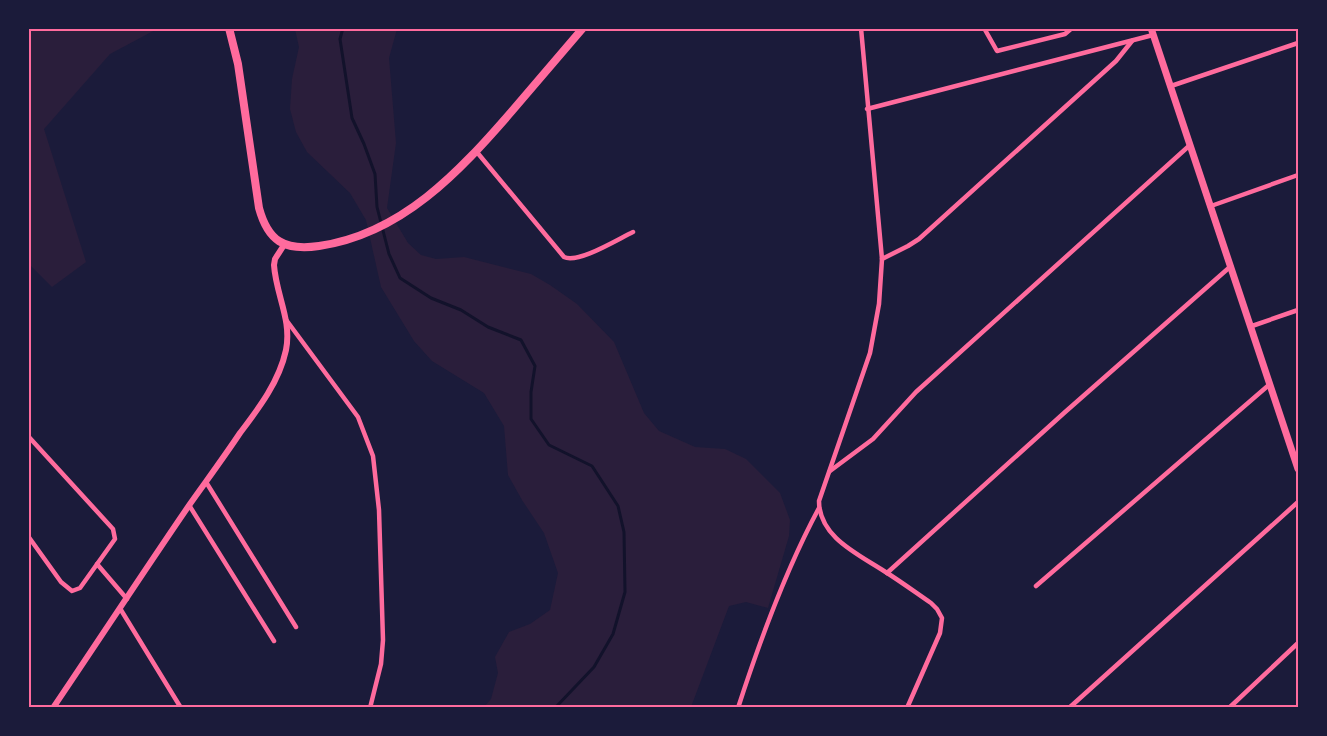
<svg xmlns="http://www.w3.org/2000/svg" width="1327" height="736" viewBox="0 0 1327 736" font-family="'PT Sans',sans-serif">
<rect width="100%" height="100%" fill="#1b1b3a"/>
<!-- green -->
<g fill="#2a1e3b">
<polygon points="28,29 157,29 110,54 44,129 86,262 52,287 29,264"/>
<polygon points="295,29 397,29 389,58 396,143 387,208 408,243 421,255 436,259 464,257 531,274 550,285 577,304 614,342 644,413 659,431 695,447 725,449 746,459 780,493 790,520 789,536 768,608 746,602 729,606 691,707 484,707 491,699 498,673 495,657 509,632 530,624 550,610 558,573 544,533 522,500 508,475 504,426 484,393 432,361 414,341 381,287 366,220 350,193 307,152 296,132 290,109 292,79 299,47"/>
</g>
<g fill="none" stroke-linecap="round" stroke-linejoin="round">
<!-- stream -->
<polyline stroke="#12122b" stroke-width="3" points="343,28 340,39 352,118 364,144 375,174 377,207 389,254 400,278 431,298 461,310 488,327 521,340 535,366 531,392 531,419 549,445 592,466 618,506 624,532 625,592 613,634 594,667 555,708"/>
<!-- minor -->
<g stroke="#ff6b9d" stroke-width="4.5">
<path d="M 861,28 L 882,259 L 879,304 L 870,353 L 819,501 C 819,537 858,554 884,571 C 900,581 915,592 931,603 L 937,609 L 942,618 L 940,633 L 907,708"/>
<polyline points="984,28 997,51 1065,34 1072,28"/>
<polyline points="1171,86 1298,43"/>
<polyline points="867,109 1153,35"/>
<path d="M 476,151 L 564,257 C 578,264 618,239 633,232"/>
<polyline points="1211,206 1298,175"/>
<polyline points="882,259 908,246 919,239 1116,61 1132,41"/>
<polyline points="287,321 358,417 373,456 379,510 383,640 381,664 370,708"/>
<polyline points="1252,326 1298,310"/>
<polyline points="28,436 113,529 115,539 80,588 72,591 61,582 28,536"/>
<polyline points="830,471 873,439 916,392 1190,145"/>
<polyline points="206,482 296,627"/>
<polyline points="189,505 274,641"/>
<polyline points="97,564 127,599"/>
<polyline points="887,573 1064,413 1231,266"/>
<polyline points="1036,586 1270,384"/>
<polyline points="121,610 181,708"/>
<path d="M 738,708 C 760,640 785,571 819,508"/>
<polyline points="1069,708 1298,502"/>
<polyline points="1229,708 1298,643"/>
</g>
<!-- tertiary -->
<path stroke="#ff6b9d" stroke-width="6" d="M 53,708 C 99,640 144,571 190,504 C 207,480 224,457 240,433 C 259,408 279,382 286,350 C 292,320 276,295 274,265 L 275,259 L 284,245"/>
<!-- secondary -->
<polyline stroke="#ff6b9d" stroke-width="7" points="1151,28 1298,469"/>
<!-- primary -->
<path stroke="#ff6b9d" stroke-width="8" d="M 229,28 L 238,64 L 259,208 C 268,241 284,251 319,246 C 402,234 459,172 512,111 C 535,84 559,56 583,28"/>
</g>
<!-- border -->
<rect width="1327" height="736" fill="none" stroke="#1b1b3a" stroke-width="60"/>
<rect x="30" y="30" width="1267" height="676" fill="none" stroke="#ff6b9d" stroke-width="2"/>
</svg>
